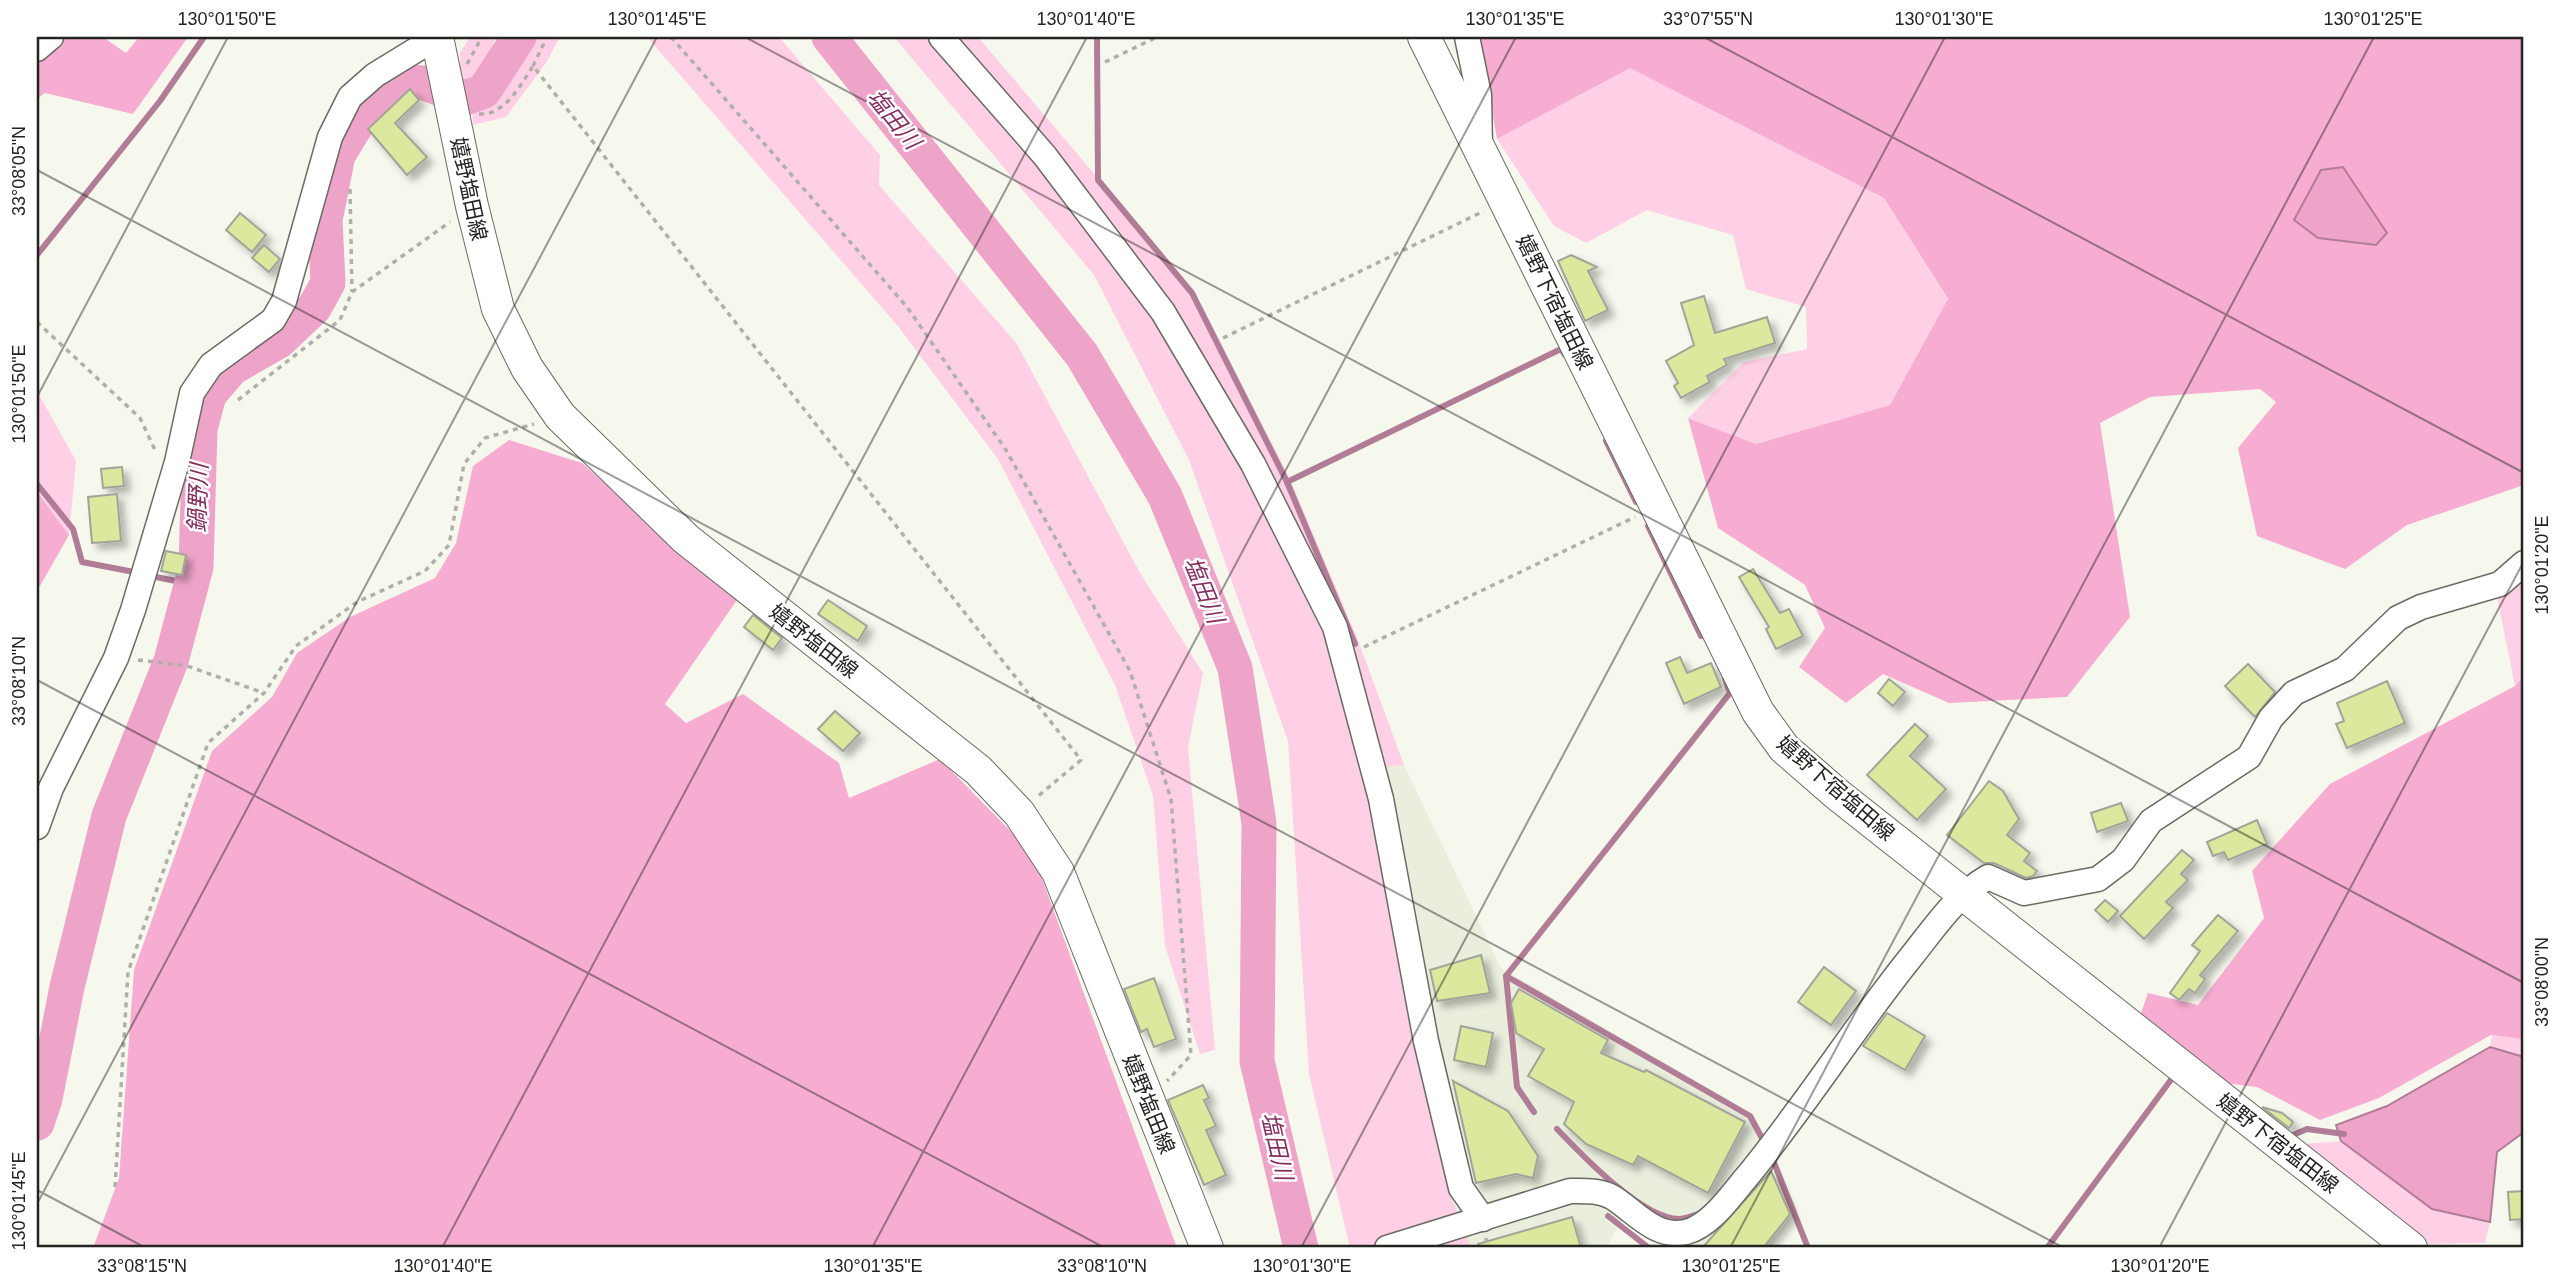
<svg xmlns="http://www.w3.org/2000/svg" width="2561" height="1285" viewBox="0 0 2561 1285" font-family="Helvetica,'Noto Sans JP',sans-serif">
<defs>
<filter id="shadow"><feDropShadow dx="6" dy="6" stdDeviation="3.5" flood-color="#0004"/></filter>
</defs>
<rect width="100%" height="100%" fill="#f6f8ee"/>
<!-- built -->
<polygon fill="#eaeedd" points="1404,765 1501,968 1753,1114 1798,1211 1769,1248 1685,1248 1670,1221 1635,1208 1614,1233 1607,1248 1471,1248 1450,1193 1368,781 1386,767"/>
<!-- green -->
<g fill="#ffcfe6">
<polygon points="470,37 496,37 479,73 460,82 460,53"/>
<polygon points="530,37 560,37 546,63 506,117 473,125 472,106 499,95"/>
<polygon points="647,37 779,37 880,155 879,185 1017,344 1139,571 1203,673 1188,747 1215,1050 1200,1054 1165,946 1153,796 1115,685 998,459 897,325"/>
<polygon points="894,37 978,37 1194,291 1289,477 1358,640 1404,765 1386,767 1368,781 1450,1193 1471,1248 1350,1248 1309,1074 1288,741 1189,460 1094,275"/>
<polygon points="1630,67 1884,198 1948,300 1890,405 1756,444 1688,418 1744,362 1807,349 1806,307 1746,289 1733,235 1647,210 1586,243 1554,226 1497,139"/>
<polygon points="37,391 76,461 69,535 37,492"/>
<polygon points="2524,563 2524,676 2515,686 2496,592"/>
<polygon points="2492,1035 2524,1039 2524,1057 2490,1047"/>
<polygon points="2341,1141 2432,1209 2490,1222 2485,1243 2420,1244 2291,1145"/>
</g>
<!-- forest -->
<g fill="#f7add1">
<polygon points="51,37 103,37 126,53 139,37 188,37 133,114 45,93 37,99 37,60"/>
<polygon points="1479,37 2524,37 2524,485 2407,525 2345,569 2257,536 2238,448 2276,402 2260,389 2150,397 2100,423 2130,617 2067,697 1949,703 1883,674 1846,703 1799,667 1825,628 1805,585 1718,528 1688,418 1756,444 1890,405 1948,299 1884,198 1630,68 1497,139"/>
<polygon points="509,440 582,463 737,600 665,704 686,723 743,694 839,763 849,798 940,759 1033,854 1177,1248 93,1248 119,1178 134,970 212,751 272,697 297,653 350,617 435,578 456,543 473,466"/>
<polygon points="37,492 69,535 40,586 37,587"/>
<polygon points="2524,676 2524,1039 2491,1035 2379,1098 2320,1120 2257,1087 2215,1082 2139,1019 2148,993 2198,1005 2264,918 2252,871 2330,784 2515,686"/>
</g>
<!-- water -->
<g fill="#eea4c8" stroke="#b17d96" stroke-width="2">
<polygon points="2343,167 2387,233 2376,245 2318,238 2294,220 2321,170"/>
<polygon points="2490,1047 2524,1057 2524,1132 2497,1152 2490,1222 2432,1209 2341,1141 2336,1125 2387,1106"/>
</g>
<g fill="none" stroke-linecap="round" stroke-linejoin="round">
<!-- stream -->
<g stroke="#b17d96" stroke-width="6">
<polyline points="1097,37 1098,180 1192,293 1287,482 1561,349 1565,355"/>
<polyline points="37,255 160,101 204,37"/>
<polyline points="1606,441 1636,502"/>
<polyline points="1287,482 1355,644"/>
<polyline points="37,484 73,529 82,562 134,572"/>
<polyline points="1648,526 1701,636"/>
<polyline points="156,577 191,584"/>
<polyline points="1725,678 1730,693 1506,976 1750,1116 1763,1140"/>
<polyline points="1506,976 1517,1087 1534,1112"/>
<path d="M 1557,1129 C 1581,1154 1643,1220 1680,1219 C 1687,1218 1695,1215 1701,1213"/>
<polyline points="2293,1135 2307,1129 2344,1134"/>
<polyline points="1773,1160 1808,1248"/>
<polyline points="1608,1216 1649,1248"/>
<polyline points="2047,1248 2173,1077 2176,1080"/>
</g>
<!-- river -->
<g stroke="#eea4c8" stroke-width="35">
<polyline points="829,37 1082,355 1165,496 1235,668 1259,823 1257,1061 1301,1248"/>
<polyline points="37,1123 45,1099 67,987 109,816 171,661 196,567 200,429 209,395 232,368 279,341 314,308 328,283 325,220 338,155 365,111 401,82 425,83 465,98 484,91 519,37"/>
</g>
</g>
<!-- building -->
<g fill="#dbe89d" stroke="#a2a49a" stroke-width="2" filter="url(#shadow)">
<polygon points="410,89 419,100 395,123 427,157 407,175 368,129"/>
<polygon points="240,213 266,235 252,252 226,230"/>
<polygon points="264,245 280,259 269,272 252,258"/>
<polygon points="1571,255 1597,267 1588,271 1608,310 1585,321 1558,261"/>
<polygon points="1704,296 1715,333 1767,317 1775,343 1724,359 1727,365 1707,376 1710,382 1681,398 1674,386 1678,383 1666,361 1694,345 1681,303"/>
<polygon points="122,467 124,486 103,488 101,469"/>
<polygon points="117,494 121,541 92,543 88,497"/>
<polygon points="166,551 186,555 182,575 161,571"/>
<polygon points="1753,569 1780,613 1789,609 1803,636 1776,649 1766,629 1769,627 1739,577"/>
<polygon points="828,600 867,626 858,641 818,614"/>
<polygon points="753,615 782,638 773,650 744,627"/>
<polygon points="1680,657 1687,673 1711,663 1721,687 1684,704 1666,663"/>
<polygon points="2248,664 2275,692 2255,717 2225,686"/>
<polygon points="1889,679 1905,692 1893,706 1878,693"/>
<polygon points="2387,681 2405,723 2347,748 2336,724 2344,721 2337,703"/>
<polygon points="835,711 860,733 843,751 818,729"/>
<polygon points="1915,724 1928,736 1910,756 1946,789 1917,820 1867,775"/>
<polygon points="1989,781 2003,791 2019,819 2007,835 2030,853 2024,861 2037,871 2033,876 2026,878 1994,863 1984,863 1947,835"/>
<polygon points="2121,803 2128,821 2097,832 2091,813"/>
<polygon points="2257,820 2267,844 2228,860 2224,852 2213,856 2207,842"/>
<polygon points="2182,850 2194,860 2181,874 2188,880 2166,902 2173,908 2144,939 2120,916"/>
<polygon points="2105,900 2118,911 2108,922 2095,910"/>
<polygon points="2218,915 2238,931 2200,975 2205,979 2195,993 2189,989 2179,1000 2170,993 2200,951 2192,945"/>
<polygon points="1481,955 1490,993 1437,1001 1430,970"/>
<polygon points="1824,967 1856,991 1831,1025 1798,1002"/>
<polygon points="1154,978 1176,1039 1154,1047 1147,1029 1141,1032 1124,989"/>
<polygon points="1519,989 1608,1040 1601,1053 1644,1072 1646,1070 1745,1122 1708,1193 1638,1156 1633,1165 1586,1144 1564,1124 1574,1102 1528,1076 1544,1049 1516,1033 1511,1003"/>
<polygon points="1887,1013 1925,1036 1905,1070 1863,1046"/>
<polygon points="1461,1026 1493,1033 1486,1067 1454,1060"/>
<polygon points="1453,1081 1508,1111 1538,1156 1533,1178 1516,1174 1476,1183"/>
<polygon points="1203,1085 1209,1098 1204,1100 1216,1126 1206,1130 1226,1175 1204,1185 1168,1100"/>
<polygon points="2262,1107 2282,1113 2293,1122 2289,1128"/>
<polygon points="1771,1171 1790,1214 1763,1248 1702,1248"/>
<polygon points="2524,1191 2524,1219 2510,1220 2508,1192"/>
<polygon points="1572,1217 1581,1248 1479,1248 1478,1244"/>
</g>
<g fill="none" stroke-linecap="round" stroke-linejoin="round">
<!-- minor casing -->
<g stroke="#6a6b63" stroke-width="27">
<g id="minor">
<polyline points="941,37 1045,156 1163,312 1253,464 1335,627 1381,799 1426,1041 1461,1188 1483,1219"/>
<polyline points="1467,37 1479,95 1480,147"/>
<polyline points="37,49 51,37"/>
<polyline points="37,827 51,788 116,658 133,610 177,462 192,393 211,365 273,320 284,301 330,137 350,97 375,75 437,37"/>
<path d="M 1387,1248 L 1570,1191 C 1585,1191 1599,1190 1612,1197 C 1635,1211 1655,1239 1686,1232 C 1710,1226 1730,1197 1745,1179 C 1804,1108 1853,1029 1911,957 C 1935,927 1954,897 1988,877 L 2024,893 L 2098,879 L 2123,860 L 2151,821 L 2249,757 L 2271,718 L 2294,693 L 2345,669 L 2398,618 L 2421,607 L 2500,584 L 2524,563"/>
</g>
</g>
<!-- major casing -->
<g stroke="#6a6b63" stroke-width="34">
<g id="major">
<polyline points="437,37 472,206 498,309 527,368 560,416 686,539 978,770 1019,813 1058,872 1207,1248"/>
<polyline points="1424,37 1758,712 1784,748 1838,795 2411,1248"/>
</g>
</g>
<!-- path -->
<g stroke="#afb0a9" stroke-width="3.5" stroke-dasharray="5 5" stroke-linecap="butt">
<polyline points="671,37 907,307 1006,450 1130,671 1171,799 1191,1055 1167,1081"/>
<polyline points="1105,62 1157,37"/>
<polyline points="467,64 482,37"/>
<polyline points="533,66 547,37"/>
<path d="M 479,114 C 505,116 521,84 533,66 L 1081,760 L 1037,797"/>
<polyline points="350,189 352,292"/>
<polyline points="37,322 140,418 156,452"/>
<polyline points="1223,338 1484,211"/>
<polyline points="238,400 340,320 352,292 450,222"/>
<polyline points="1364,647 1635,517"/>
<polyline points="138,660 187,666 264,693"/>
<polyline points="115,1187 128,972 208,743 264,693 296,646 357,602 425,571 449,545 464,464 485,438 534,424"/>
<polyline points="1486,1238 1487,1248"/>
</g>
<!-- minor -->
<use href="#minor" stroke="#fff" stroke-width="24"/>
<!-- major -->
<use href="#major" stroke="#fff" stroke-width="32"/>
</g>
<!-- ticks -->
<path fill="none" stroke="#232320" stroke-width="2" stroke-opacity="0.45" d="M 745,37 L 2524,983M 1704,37 L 2524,473M 37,170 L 2064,1248M 37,397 L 228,37M 37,680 L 1105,1248M 37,1190 L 146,1248M 37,1204 L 657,37M 442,1248 L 1087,37M 872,1248 L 1516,37M 1301,1248 L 1945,37M 1730,1248 L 2374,37M 2159,1248 L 2524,561"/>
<g text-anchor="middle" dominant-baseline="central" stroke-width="5" stroke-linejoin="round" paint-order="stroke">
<!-- street labels -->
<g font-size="21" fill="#232320" stroke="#fff">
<text transform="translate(469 189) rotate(78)">嬉野塩田線</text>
<text transform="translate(1555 302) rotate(64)">嬉野下宿塩田線</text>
<text transform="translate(814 641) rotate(38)">嬉野塩田線</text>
<text transform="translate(1836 788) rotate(41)">嬉野下宿塩田線</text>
<text transform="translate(1149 1104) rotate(68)">嬉野塩田線</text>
<text transform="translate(2278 1143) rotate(38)">嬉野下宿塩田線</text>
</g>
<!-- water labels -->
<g font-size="23" font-style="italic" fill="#842f5f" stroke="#fff">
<text transform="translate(894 119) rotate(51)">塩田川</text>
<text transform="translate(198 498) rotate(-88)">鍋野川</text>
<text transform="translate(1204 590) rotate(68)">塩田川</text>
<text transform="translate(1277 1146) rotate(77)">塩田川</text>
</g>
</g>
<!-- border -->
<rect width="2561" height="1285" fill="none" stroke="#ffffff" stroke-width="77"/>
<rect x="38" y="38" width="2484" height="1208" fill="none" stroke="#232320" stroke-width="2.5"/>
<g font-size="18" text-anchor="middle" fill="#232320">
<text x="227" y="25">130°01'50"E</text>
<text x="657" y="25">130°01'45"E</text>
<text x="1086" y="25">130°01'40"E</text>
<text x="1515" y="25">130°01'35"E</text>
<text x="1708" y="25">33°07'55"N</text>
<text x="1944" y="25">130°01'30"E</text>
<text x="2373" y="25">130°01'25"E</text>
<text transform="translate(19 171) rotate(-90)" y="6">33°08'05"N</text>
<text transform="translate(19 394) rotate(-90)" y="6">130°01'50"E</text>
<text transform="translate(2542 565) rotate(-90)" y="6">130°01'20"E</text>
<text transform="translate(19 681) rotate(-90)" y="6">33°08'10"N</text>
<text transform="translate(2542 982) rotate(-90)" y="6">33°08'00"N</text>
<text transform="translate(19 1201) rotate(-90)" y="6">130°01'45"E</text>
<text x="142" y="1272">33°08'15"N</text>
<text x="443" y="1272">130°01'40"E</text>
<text x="873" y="1272">130°01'35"E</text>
<text x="1102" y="1272">33°08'10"N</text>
<text x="1302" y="1272">130°01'30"E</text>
<text x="1731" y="1272">130°01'25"E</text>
<text x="2160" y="1272">130°01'20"E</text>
</g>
</svg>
